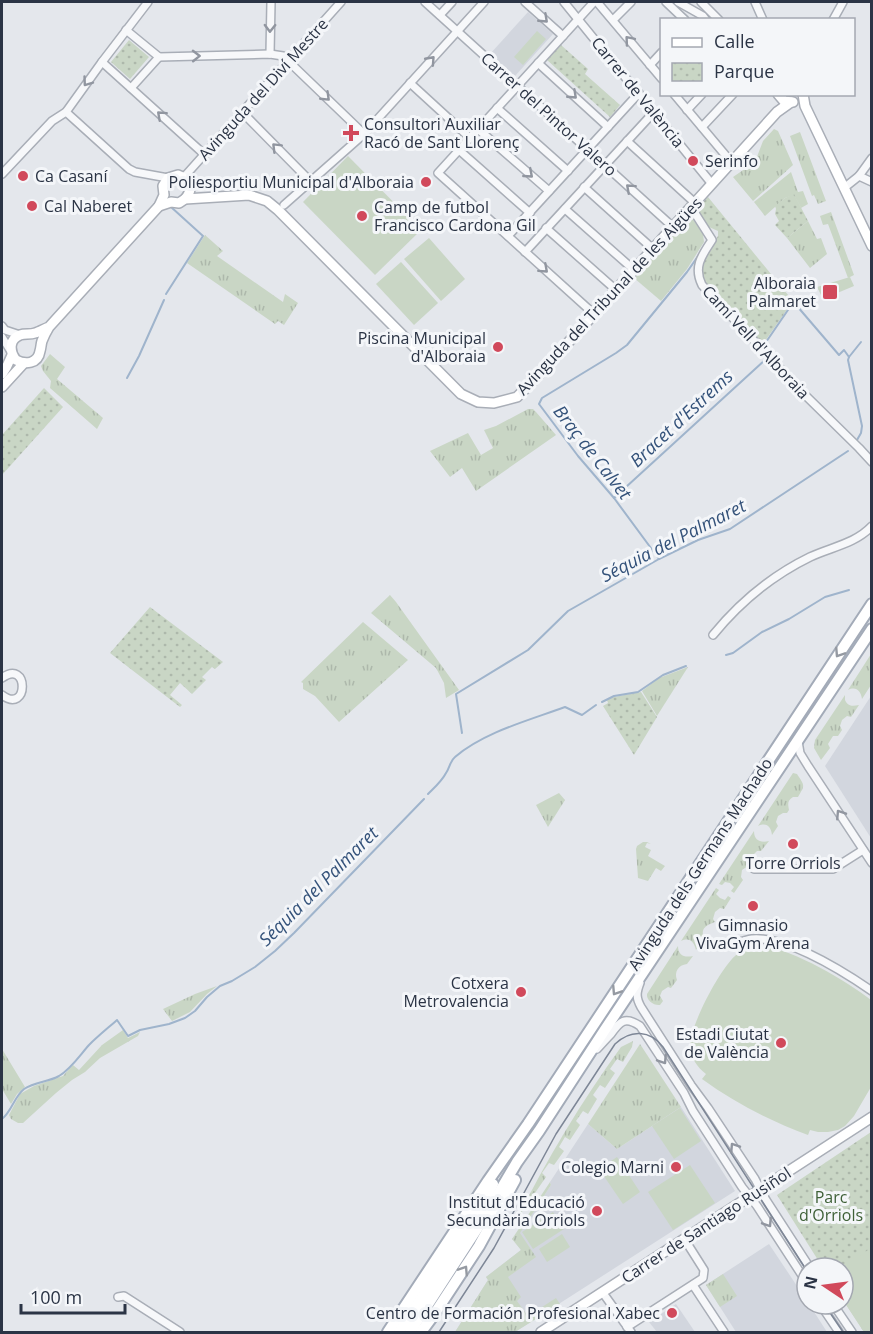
<svg xmlns="http://www.w3.org/2000/svg" width="873" height="1334" viewBox="0 0 873 1334" font-family="'Open Sans',sans-serif">
<defs>
<pattern id="grass-tufts" width="24" height="20" patternUnits="userSpaceOnUse" patternTransform="scale(1.5)"><rect width="24" height="20" fill="#c9d6c5"/><path d="M3 7l-1-3M5 7V3M7 7l1-3M15 17l-1-3M17 17v-4M19 17l1-3" fill="none" stroke="#adb8ab"/></pattern>
<pattern id="park-dots" width="8" height="8" patternUnits="userSpaceOnUse" patternTransform="scale(1.5)"><rect width="8" height="8" fill="#c9d6c5"/><path d="M2 2h.1M6 6h.1" fill="none" stroke="#adb8ab" stroke-width="1.8" stroke-linecap="round"/></pattern>
</defs>
<rect width="100%" height="100%" fill="#e4e7ec"/>
<!-- built -->
<g fill="#d2d6de">
<polygon points="528,12 553,34 515,76 490,54"/>
<polygon points="871,696 871,838 825,766"/>
<polygon points="681,1107 735,1191 515,1332 455,1332 488,1280 486,1277 521,1250 514,1241 551,1185 550,1182 588,1124 617,1149"/>
<polygon points="769,1244 807,1301 807,1304 809,1304 827,1332 736,1332 706,1285"/>
<polygon points="676,1304 695,1332 657,1332 649,1322"/>
</g>
<!-- grass -->
<g fill="url(#grass-tufts)">
<polygon points="774,129 778,131 793,165 753,201 733,177 755,162 763,141"/>
<polygon points="800,132 826,201 818,204 814,195 812,196 790,136"/>
<polygon points="791,172 798,192 803,191 808,204 801,208 794,195 785,198 765,216 754,202"/>
<polygon points="831,212 854,275 848,278 828,224 823,225 820,216"/>
<polygon points="690,215 703,234 704,242 687,269 661,301 634,278"/>
<polygon points="808,221 817,239 821,238 827,254 810,268 787,238"/>
<polygon points="205,235 223,251 217,256 283,302 285,294 298,303 284,325 278,321 275,324 187,263"/>
<polygon points="50,354 65,367 57,379 103,418 97,429 50,388 51,381 43,371 41,366"/>
<polygon points="528,409 533,409 536,412 556,435 476,491 462,468 450,477 430,451 468,433 481,455 493,448 484,430 496,426"/>
<polygon points="390,595 396,602 459,690 446,698 444,683 436,668 371,613"/>
<polygon points="363,622 408,660 339,722 315,696 303,689 303,683 301,682"/>
<path d="M 871,654 C 872,662 869,680 871,685 L 862,699 C 861,691 856,686 848,690 Z"/>
<polygon points="688,667 657,716 642,691 659,678"/>
<path d="M 845,695 L 845,700 C 848,707 853,706 859,705 L 851,717 L 847,716 L 842,720 L 840,726 L 842,730 L 838,736 L 833,736 L 828,744 L 830,748 L 821,760 L 814,748 L 815,740 Z"/>
<path d="M 793,773 L 797,774 C 805,786 805,785 798,797 L 793,797 C 787,801 788,804 789,810 L 787,813 L 783,813 L 778,816 L 776,822 L 778,826 L 772,835 C 771,827 767,822 758,826 Z"/>
<polygon points="559,793 565,800 548,827 536,805"/>
<path d="M 754,831 C 754,841 761,843 769,841 L 761,851 L 757,851 L 753,855 L 751,861 L 753,865 L 751,867 L 748,866 L 742,870 L 741,877 L 743,880 L 734,893 L 731,891 L 734,887 L 730,883 L 725,882 L 722,885 L 719,884 Z"/>
<polygon points="643,842 647,842 651,844 647,843 645,847 651,850 648,856 665,866 661,871 656,868 648,881 638,878 636,849 637,846"/>
<path d="M 716,888 L 719,890 L 716,894 L 720,898 L 725,900 L 728,896 L 731,898 L 724,909 L 720,908 L 715,912 L 713,919 L 715,922 C 707,925 700,928 704,938 L 696,950 C 694,942 690,937 681,941 Z"/>
<path d="M 678,946 C 678,955 684,958 693,956 L 687,964 C 678,965 674,972 677,980 L 671,988 L 668,987 L 662,991 L 660,996 L 663,1001 L 660,1005 C 654,1006 646,1000 647,994 Z"/>
<polygon points="217,986 207,994 190,1012 172,1021 163,1009 195,994"/>
<polygon points="123,1030 128,1038 140,1032 138,1036 100,1058 85,1072 72,1080 56,1093 23,1123 18,1123 11,1119 9,1115 20,1094 34,1086 63,1076 73,1065 79,1070 102,1045"/>
<path d="M 633,1041 L 632,1047 L 623,1062 L 617,1059 L 610,1069 L 615,1073 L 605,1088 L 600,1085 L 593,1095 L 597,1099 L 588,1114 L 583,1111 L 576,1121 L 580,1125 L 570,1140 L 565,1137 L 559,1147 L 564,1151 L 554,1165 L 549,1163 L 542,1173 L 546,1177 L 517,1219 C 547,1159 581,1102 621,1047 Z"/>
<polygon points="640,1044 681,1107 617,1149 588,1124"/>
<polygon points="2,1049 25,1087 17,1094 11,1104 2,1089"/>
<polygon points="550,1182 551,1185 520,1233 536,1257 508,1277 521,1297 517,1301 528,1316 556,1298 560,1304 515,1332 455,1332 488,1280 486,1277 521,1250 512,1239"/>
<polygon points="723,1274 737,1296 720,1307 706,1285"/>
</g>
<!-- park -->
<g fill="url(#park-dots)">
<polygon points="129,40 149,57 130,79 111,62"/>
<polygon points="561,45 588,69 585,74 620,105 610,117 547,60"/>
<polygon points="794,194 808,221 787,238 775,225 779,221 775,214 776,209 775,206 785,198"/>
<polygon points="708,197 793,301 763,344 707,286 700,274 703,263 718,236 718,231 709,227 698,211 702,203"/>
<polygon points="44,388 63,407 2,475 2,435"/>
<polygon points="150,607 223,662 215,669 212,667 202,677 206,680 192,694 180,683 170,695 182,705 180,707 110,653"/>
<polygon points="641,692 657,717 634,755 603,706 608,703 607,700 614,697"/>
<polygon points="871,1132 871,1332 864,1332 843,1300 843,1268 823,1268 777,1195"/>
</g>
<!-- pitch -->
<g fill="#c9d6c5">
<polygon points="537,31 546,39 523,65 514,57"/>
<polygon points="348,156 421,230 375,275 303,202"/>
<polygon points="429,238 465,279 441,301 404,259"/>
<polygon points="401,262 438,303 414,325 376,284"/>
<polygon points="850,277 854,286 823,299 817,287"/>
<path d="M 761,946 C 793,949 846,981 871,1000 L 871,1087 L 854,1116 L 845,1126 L 838,1130 L 828,1132 L 818,1132 L 810,1130 L 808,1135 C 770,1121 735,1103 702,1079 L 706,1074 C 697,1067 691,1058 690,1047 C 689,1027 720,969 735,956 C 742,949 751,947 761,946 Z"/>
<polygon points="680,1108 701,1141 674,1159 652,1126"/>
<polygon points="617,1157 640,1192 623,1204 599,1169"/>
<polygon points="690,1165 715,1203 673,1230 648,1192"/>
<polygon points="553,1212 564,1229 533,1249 522,1232"/>
<polygon points="562,1234 570,1247 547,1262 539,1249"/>
<polygon points="871,1248 871,1332 864,1332 843,1300 843,1268 841,1268"/>
<polygon points="504,1303 516,1321 498,1332 470,1332 467,1327"/>
</g>
<g fill="none" stroke-linecap="round" stroke-linejoin="round">
<!-- stream -->
<g stroke="#9fb4cc" stroke-width="2">
<polyline points="166,294 203,236 171,207"/>
<polyline points="771,353 764,345 790,307 794,305 797,306 839,355 844,350 849,357"/>
<polyline points="127,378 139,356 164,300"/>
<polyline points="857,440 861,433 862,426 848,360 849,357 861,342"/>
<polyline points="614,498 766,359"/>
<polyline points="659,559 614,498 578,456 539,404 542,398 616,353 627,345 687,272 703,249"/>
<polyline points="726,655 733,653 762,632 789,619 825,597 849,590"/>
<polyline points="602,702 614,696 638,692 663,675 686,666"/>
<polyline points="462,733 456,694 528,650 568,611 659,559 698,540 730,529 848,451"/>
<path d="M 428,794 C 435,787 442,781 446,773 C 450,767 450,761 455,757 C 484,732 530,720 565,707 L 582,715 L 596,705"/>
<path d="M 2,1119 C 12,1111 14,1097 24,1089 C 35,1082 48,1082 59,1076 C 71,1069 80,1055 89,1045 C 98,1036 108,1028 117,1020 L 128,1036 L 140,1030 L 169,1024 L 185,1018 L 195,1011 L 207,997 L 220,986 L 232,981 L 255,967 L 275,951 L 294,933 L 424,799"/>
</g>
<!-- street casing -->
<g stroke="#a9aeb7" stroke-width="10">
<g id="street">
<polyline points="425,2 673,227"/>
<polyline points="525,2 563,36"/>
<polyline points="564,2 712,184"/>
<polyline points="597,2 662,79"/>
<polyline points="666,2 685,20"/>
<polyline points="678,2 703,16 706,20"/>
<polyline points="701,2 719,20"/>
<polyline points="755,2 763,20"/>
<polyline points="440,15 452,2"/>
<polyline points="613,20 631,2"/>
<polyline points="833,20 843,2"/>
<polyline points="126,30 159,57 270,54 283,56 364,134"/>
<polyline points="270,54 271,2"/>
<polyline points="102,62 205,155"/>
<polyline points="538,63 608,127"/>
<polyline points="650,65 662,52"/>
<polyline points="410,83 470,138"/>
<polyline points="131,88 159,57"/>
<polyline points="674,94 732,163"/>
<polyline points="497,108 568,171"/>
<polyline points="687,110 702,94"/>
<polyline points="66,112 129,169 135,172 168,178"/>
<polyline points="242,112 310,181"/>
<polyline points="702,127 733,94"/>
<polyline points="478,129 549,191"/>
<polyline points="627,141 695,203"/>
<polyline points="459,150 530,213"/>
<polyline points="2,174 52,121 66,112 102,62 148,2"/>
<polyline points="859,176 872,182"/>
<polyline points="184,177 341,2"/>
<polyline points="584,187 653,249"/>
<polyline points="844,188 859,176 872,158"/>
<polyline points="284,205 364,134 484,2"/>
<path d="M 691,207 L 712,240 C 702,255 693,267 702,285 L 804,394 L 859,448 L 872,462"/>
<polyline points="565,209 634,270"/>
<polyline points="546,228 616,290"/>
<polyline points="508,236 639,93"/>
<polyline points="525,252 654,112"/>
<polyline points="594,314 438,173 594,2"/>
<polyline points="2,326 5,330 20,335"/>
<polyline points="2,337 10,350"/>
<path d="M 713,635 C 740,602 771,576 810,557 C 831,547 855,544 872,526"/>
<path d="M 2,678 C 29,658 29,715 2,695"/>
<polyline points="798,741 800,753 808,766 872,863"/>
<polyline points="754,869 833,869 863,850"/>
<path d="M 730,945 C 737,943 745,940 752,939 C 787,936 844,972 872,991"/>
<path d="M 640,983 C 636,993 636,998 641,1007 L 691,1085 L 708,1108 L 755,1179 L 766,1200 L 810,1268"/>
<path d="M 597,1049 C 602,1044 606,1039 611,1034 C 620,1021 625,1016 640,1026 L 684,1093 L 693,1111 L 742,1187 L 757,1206 L 807,1283"/>
<polyline points="693,1285 724,1332"/>
<polyline points="603,1293 631,1332"/>
<polyline points="118,1297 124,1296 180,1332"/>
<polyline points="820,1304 839,1332"/>
<polyline points="833,1304 852,1332"/>
<polyline points="627,1327 703,1278 704,1270 685,1240"/>
</g>
</g>
<!-- secondary casing -->
<g stroke="#a9aeb7" stroke-width="12">
<g id="secondary">
<polyline points="778,94 784,101 793,102"/>
<polyline points="803,94 805,106 872,246"/>
<polyline points="159,206 171,202 179,203 185,199 249,195 267,201 278,210 461,394 478,402 494,403 517,397 536,378 777,112 791,102"/>
<path d="M 49,327 C 44,329 39,332 35,333 C 30,335 25,333 20,335 C 9,339 9,351 16,360 C 25,365 38,364 40,351 C 41,348 41,344 42,341 C 44,336 46,332 49,327 L 159,206 L 164,195 L 163,186 L 168,178 L 178,175 C 190,179 194,189 185,199"/>
<polyline points="2,374 7,366 12,355"/>
<polyline points="2,387 24,363"/>
<polyline points="541,1332 872,1117"/>
</g>
</g>
<!-- primary casing -->
<g stroke="#a3abb8" stroke-width="14">
<g id="primary">
<polyline points="388,1332 488,1181 528,1124 872,604"/>
<polyline points="399,1332 476,1214 493,1184"/>
<polyline points="410,1332 484,1218 517,1162 539,1131 604,1031 872,629"/>
<polyline points="421,1332 435,1313 479,1246 515,1180"/>
</g>
</g>
<!-- street -->
<use href="#street" stroke="#f7f8fa" stroke-width="7"/>
<!-- secondary -->
<use href="#secondary" stroke="#fff" stroke-width="9"/>
<!-- primary -->
<use href="#primary" stroke="#fff" stroke-width="10"/>
<!-- tram -->
<g stroke="#7d8696" stroke-width="1.5">
<polyline points="824,1304 843,1332"/>
<path d="M 439,1332 L 494,1248 L 556,1134 L 615,1044 C 631,1029 650,1030 663,1047 L 807,1271"/>
</g>
</g>
<!-- one-way arrows -->
<defs><path id="oneway-chevron" d="M-2-3.5L2.5 0L-2 3.5" fill="none" stroke-width="1.6" stroke-linecap="round" stroke-linejoin="round" transform="scale(1.5)"/></defs>
<g stroke="#9196a0">
<use href="#oneway-chevron" transform="translate(544 19) rotate(43)"/>
<use href="#oneway-chevron" transform="translate(270 28) rotate(91)"/>
<use href="#oneway-chevron" transform="translate(629 40) rotate(-130)"/>
<use href="#oneway-chevron" transform="translate(196 56) rotate(-1)"/>
<use href="#oneway-chevron" transform="translate(431 60) rotate(-48)"/>
<use href="#oneway-chevron" transform="translate(87 82) rotate(126)"/>
<use href="#oneway-chevron" transform="translate(573 95) rotate(43)"/>
<use href="#oneway-chevron" transform="translate(326 97) rotate(44)"/>
<use href="#oneway-chevron" transform="translate(161 115) rotate(-138)"/>
<use href="#oneway-chevron" transform="translate(276 147) rotate(-135)"/>
<use href="#oneway-chevron" transform="translate(529 174) rotate(41)"/>
<use href="#oneway-chevron" transform="translate(630 188) rotate(-138)"/>
<use href="#oneway-chevron" transform="translate(544 269) rotate(42)"/>
<use href="#oneway-chevron" transform="translate(840 814) rotate(-123)"/>
<use href="#oneway-chevron" transform="translate(663 1060) rotate(57)"/>
<use href="#oneway-chevron" transform="translate(734 1147) rotate(-123)"/>
<use href="#oneway-chevron" transform="translate(768 1223) rotate(57)"/>
</g>
<g stroke="#959aa2">
<use href="#oneway-chevron" transform="translate(839 653) rotate(123)"/>
<use href="#oneway-chevron" transform="translate(616 991) rotate(123)"/>
<use href="#oneway-chevron" transform="translate(464 1270) rotate(-57)"/>
</g>
<!-- markers -->
<g fill="#d1495b" stroke="#f4f6f9" stroke-width="2">
<path d="M348 124h6v6h6v6h-6v6h-6v-6h-6v-6h6z"/>
<circle cx="693" cy="161" r="6"/>
<circle cx="23" cy="176" r="6"/>
<circle cx="426" cy="182" r="6"/>
<circle cx="32" cy="206" r="6"/>
<circle cx="362" cy="216" r="6"/>
<rect x="822" y="284" width="16" height="16" rx="3"/>
<circle cx="498" cy="347" r="6"/>
<circle cx="793" cy="844" r="6"/>
<circle cx="753" cy="906" r="6"/>
<circle cx="521" cy="992" r="6"/>
<circle cx="781" cy="1043" r="6"/>
<circle cx="676" cy="1167" r="6"/>
<circle cx="597" cy="1211" r="6"/>
<circle cx="672" cy="1313" r="6"/>
</g>
<g text-anchor="middle" dominant-baseline="central" stroke-width="6" stroke-linejoin="round" paint-order="stroke">
<!-- street labels -->
<g font-size="16" fill="#2b3445" stroke="#f4f6f9">
<text transform="translate(263 89) rotate(-48)">Avinguda del Diví Mestre</text>
<text transform="translate(638 92) rotate(51)">Carrer de València</text>
<text transform="translate(549 114) rotate(42)">Carrer del Pintor Valero</text>
<text transform="translate(609 296) rotate(-47)">Avinguda del Tribunal de les Aigües</text>
<text transform="translate(756 342) rotate(47)">Camí Vell d'Alboraia</text>
<text transform="translate(700 864) rotate(-57)">Avinguda dels Germans Machado</text>
<text transform="translate(706 1225) rotate(-33)">Carrer de Santiago Rusiñol</text>
</g>
<!-- poi labels -->
<g font-size="16" fill="#2b3445" stroke="#f4f6f9" text-anchor="end">
<text x="364" y="124" text-anchor="start">Consultori Auxiliar<tspan x="364" dy="18">Racó de Sant Llorenç</tspan></text>
<text x="705" y="161" text-anchor="start">Serinfo</text>
<text x="35" y="176" text-anchor="start">Ca Casaní</text>
<text x="414" y="182">Poliesportiu Municipal d'Alboraia</text>
<text x="44" y="206" text-anchor="start">Cal Naberet</text>
<text x="374" y="207" text-anchor="start">Camp de futbol<tspan x="374" dy="18">Francisco Cardona Gil</tspan></text>
<text x="816" y="283">Alboraia<tspan x="816" dy="18">Palmaret</tspan></text>
<text x="486" y="338">Piscina Municipal<tspan x="486" dy="18">d'Alboraia</tspan></text>
<text x="793" y="863" text-anchor="middle">Torre Orriols</text>
<text x="753" y="925" text-anchor="middle">Gimnasio<tspan x="753" dy="18">VivaGym Arena</tspan></text>
<text x="509" y="983">Cotxera<tspan x="509" dy="18">Metrovalencia</tspan></text>
<text x="769" y="1034">Estadi Ciutat<tspan x="769" dy="18">de València</tspan></text>
<text x="664" y="1167">Colegio Marni</text>
<text x="585" y="1202">Institut d'Educació<tspan x="585" dy="18">Secundària Orriols</tspan></text>
<text x="660" y="1313">Centro de Formación Profesional Xabec</text>
</g>
<!-- park labels -->
<g font-size="16" fill="#3f6138" stroke="#f4f6f9">
<text x="831" y="1197">Parc<tspan x="831" dy="18">d'Orriols</tspan></text>
</g>
<!-- water labels -->
<g font-size="18" font-style="italic" fill="#34527a" stroke="#f4f6f9">
<text transform="translate(681 418) rotate(-43)">Bracet d'Estrems</text>
<text transform="translate(593 452) rotate(52)">Braç de Calvet</text>
<text transform="translate(673 540) rotate(-27)">Séquia del Palmaret</text>
<text transform="translate(318 886) rotate(-45)">Séquia del Palmaret</text>
</g>
</g>
<!-- border -->
<rect width="873" height="1334" fill="none" stroke="#2b3445" stroke-width="6"/>
<!-- legend -->
<rect x="660" y="18" width="195" height="78" fill="#f4f6f9" stroke="#a4a8b1" stroke-width="1.5"/>
<rect x="672" y="38" width="30" height="9" fill="#ffffff" stroke="#a4a8b1" stroke-width="1.5"/>
<text x="714" y="48" font-size="18" fill="#2b3445">Calle</text>
<rect x="672" y="63" width="30" height="18" fill="url(#park-dots)" stroke="#a4a8b1" stroke-width="1.5"/>
<text x="714" y="78" font-size="18" fill="#2b3445">Parque</text>
<!-- north arrow -->
<g transform="translate(825 1286) rotate(283)"><circle r="28" fill="#f4f6f9" stroke="#a4a8b1" stroke-width="1.5"/>
<path d="M0-4.5L10 22L0 15L-10 22Z" fill="#d1495b"/>
<text y="-9" font-size="16" font-weight="bold" text-anchor="middle" fill="#2b3445">N</text>
</g>
<!-- scale -->
<path d="M21 1304v9h104v-9" fill="none" stroke="#2b3445" stroke-width="3"/>
<text x="30" y="1304" font-size="18" fill="#2b3445" stroke="#f4f6f9" stroke-width="4.5" paint-order="stroke">100 m</text>
</svg>
